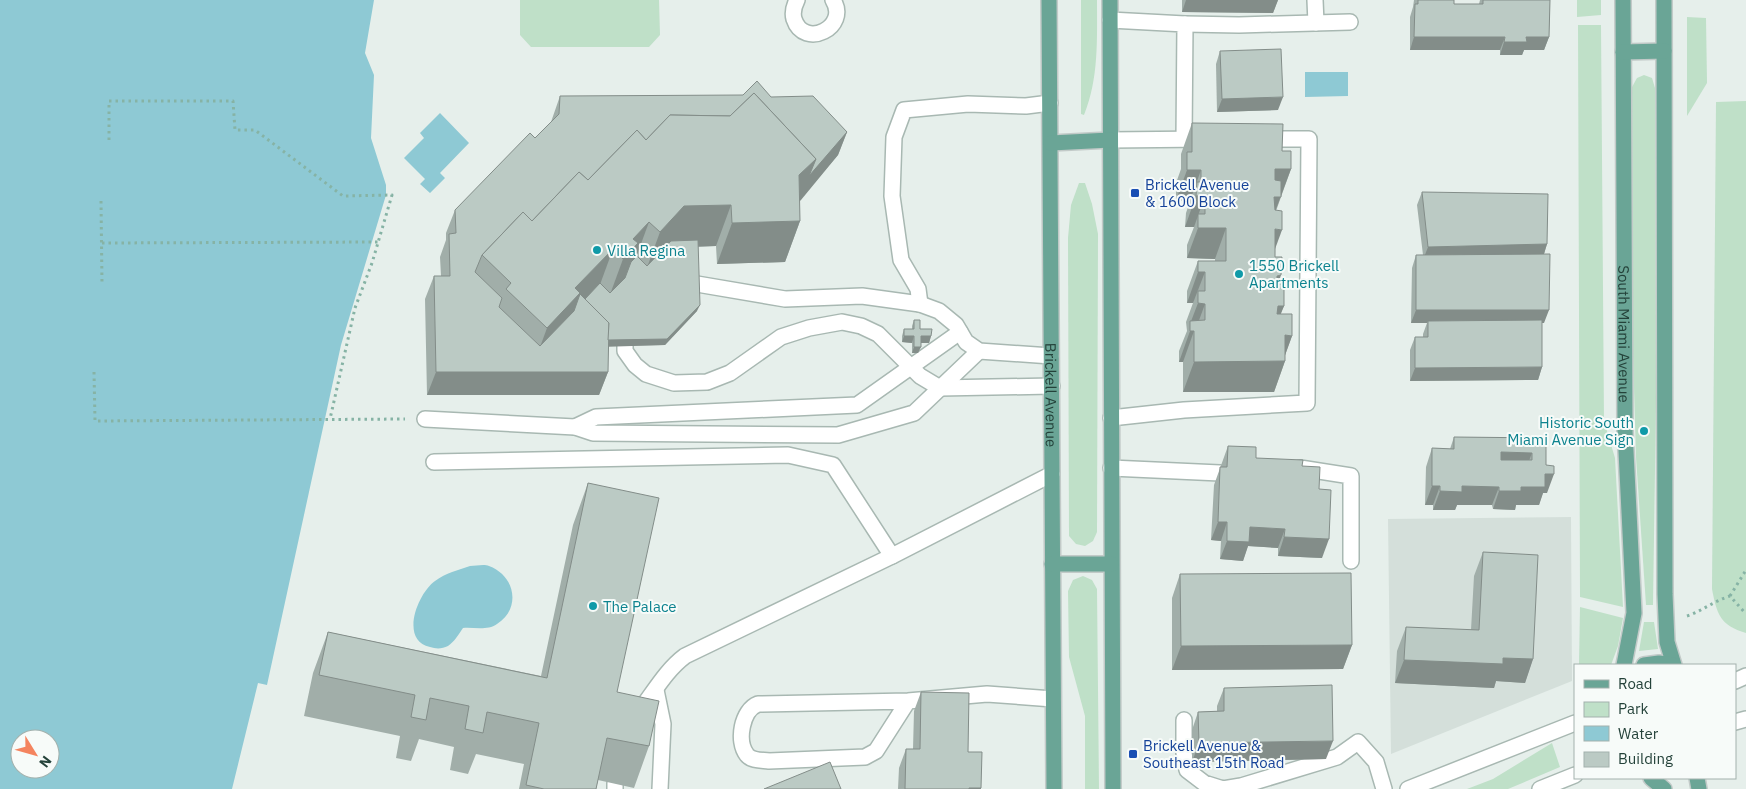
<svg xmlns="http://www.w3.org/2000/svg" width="1746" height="789" viewBox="0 0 1746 789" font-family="'IBM Plex Sans',sans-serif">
<rect width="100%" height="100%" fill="#e6efeb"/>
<!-- built -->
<polygon fill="#d4dfda" points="1571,517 1572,681 1391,754 1388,519"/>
<!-- green -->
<g fill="#bfe0c8">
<polygon points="520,0 659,0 660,35 649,47 531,47 520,35"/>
<path d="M 1081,0 L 1097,0 C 1097,39 1099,78 1084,115 L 1081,114 Z"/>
<polygon points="1577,0 1601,0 1601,15 1577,17"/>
<polygon points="1687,17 1706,18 1707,83 1687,116"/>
<polygon points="1578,25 1601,25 1604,421 1615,458 1623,607 1580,597"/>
<polygon points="1644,75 1652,78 1655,88 1656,402 1653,605 1646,605 1636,457 1633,353 1632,87 1637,78"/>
<path d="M 1746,101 L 1746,633 C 1720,625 1717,615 1712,589 L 1716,102 Z"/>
<polygon points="1079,183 1085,183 1092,204 1098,234 1097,532 1093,541 1085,546 1076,544 1069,536 1068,238 1071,205"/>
<polygon points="1083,576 1092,580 1097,589 1099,789 1085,789 1085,716 1069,657 1068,591 1073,580"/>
<polygon points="1580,607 1623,618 1618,646 1611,665 1579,665"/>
<polygon points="1644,622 1654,622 1658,649 1639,651"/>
<polygon points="1552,743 1560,767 1508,789 1467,789 1493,779"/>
</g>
<!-- water -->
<g fill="#8ec9d4" fill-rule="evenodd">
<path d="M 0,0 L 374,0 L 365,53 L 374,75 L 371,138 L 386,185 L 386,195 L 341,345 L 267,685 L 258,683 L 232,789 L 0,789 ZM 20,739 L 50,739 L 50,769 L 20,769 Z"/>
<polygon points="1305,72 1348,72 1348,96 1305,97"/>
<polygon points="440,113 469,143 440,173 445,178 430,193 420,184 425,179 404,158 424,138 420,133"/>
<path d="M 470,566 C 476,566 484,564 489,566 C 516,576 521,609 497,624 C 487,631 474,627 463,628 C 459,634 454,642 448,646 C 442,649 436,649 430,647 C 399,640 418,593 435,581 C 446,573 458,570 470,566 Z"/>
</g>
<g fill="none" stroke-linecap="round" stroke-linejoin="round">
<!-- minor casing -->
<g stroke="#a8b8b2" stroke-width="18">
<g id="minor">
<path d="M 797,0 C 794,6 792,12 794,19 C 804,50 850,27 833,0"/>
<polyline points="1315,0 1316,23"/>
<polyline points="1110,20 1185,24 1184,139"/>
<polyline points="1185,24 1239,25 1350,22"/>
<polyline points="1110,140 1207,139"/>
<polyline points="697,284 785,299 862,296 920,304 939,311 956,325 966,342 979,351 1051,356"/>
<polyline points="920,304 918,289 901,260 892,196 894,137 904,110 968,104 1026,106 1050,103"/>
<polyline points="625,346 625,351 635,365 646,374 674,383 707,382 730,373 781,337 809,328 842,322 861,326 878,334 920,376 940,388 1052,386"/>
<polyline points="1111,418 1184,410 1307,403 1309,139 1262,139"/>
<polyline points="425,419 575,427 593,433 838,435 914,413 979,351"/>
<polyline points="575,427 596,417 857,405 960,332"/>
<polyline points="434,462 788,455 833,465 892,556"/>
<polyline points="1111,468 1220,473"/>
<polyline points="1300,468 1351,476 1351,561"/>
<polyline points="1735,681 1746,676"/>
<polyline points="656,690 663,724 660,789"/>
<path d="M 908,701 L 876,751 L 865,757 L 769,761 C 762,760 752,761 747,755 C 736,741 742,710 758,704 L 908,701 L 987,694 L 1053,699"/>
<path d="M 637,714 C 653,694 665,671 685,656 L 892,556 L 1052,474"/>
<polyline points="1184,720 1184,753 1187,770 1204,783 1223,789 1241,786 1337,757 1358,742 1376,762 1384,789"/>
<polyline points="1735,722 1746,719"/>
<polyline points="615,783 615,789"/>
<polyline points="1408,789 1575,723"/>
<polyline points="1540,789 1575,775"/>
</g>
</g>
<!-- major casing -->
<g stroke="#c2cac8" stroke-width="18">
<g id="major">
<path id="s1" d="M 1049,0 L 1054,789"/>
<polyline points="1110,0 1113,789"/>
<path id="s2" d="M 1623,0 L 1625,431 L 1634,613 L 1624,665"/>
<polyline points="1664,0 1665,594 1667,642 1674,665"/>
<polyline points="1623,52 1664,51"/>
<polyline points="1051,143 1110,140"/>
<polyline points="1052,564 1111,564"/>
<polyline points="1644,665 1659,663 1673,665"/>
<polyline points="1651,778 1664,789"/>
<polyline points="1697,778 1699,789"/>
</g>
</g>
<!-- path -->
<g stroke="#86b3a5" stroke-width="3" stroke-dasharray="2.5 4" stroke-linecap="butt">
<polyline points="109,140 109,101 233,101 235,130 255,130 343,196 392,195 372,263 355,308 330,419"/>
<polyline points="101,201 102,284"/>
<polyline points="102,243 378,242"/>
<polyline points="94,372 95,421 405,419"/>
<polyline points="1730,596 1746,570"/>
<path d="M 1687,616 C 1702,611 1714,601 1730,596 L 1746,614"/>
</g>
<!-- minor -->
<use href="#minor" stroke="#fff" stroke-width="15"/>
<!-- major -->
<use href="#major" stroke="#6aa596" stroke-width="15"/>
</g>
<!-- wall -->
<g fill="#a1aea9">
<polygon points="1182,0 1278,0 1273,13 1182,12"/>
<polygon points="1414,0 1454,0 1454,4 1479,4 1480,0 1550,0 1549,37 1544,50 1524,50 1522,55 1500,55 1500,50 1410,50 1410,17 1413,7"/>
<polygon points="1220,51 1278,110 1217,112 1216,64"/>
<polygon points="560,96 771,97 847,132 838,155 799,201 800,221 785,262 717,264 716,246 698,247 697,311 665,345 608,346 608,372 599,395 427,395 425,299 434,276 441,276 440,257 446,240 446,233 455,210 535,138 551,122"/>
<polygon points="1192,123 1282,151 1291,169 1276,211 1275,257 1278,284 1284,306 1280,314 1292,336 1285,355 1285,361 1274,392 1183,392 1183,362 1179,362 1179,351 1187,331 1186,322 1193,303 1187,303 1187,291 1198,261 1215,261 1215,259 1187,258 1187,245 1194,227 1185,227 1186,213 1190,201 1176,200 1176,183 1181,169 1181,154"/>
<polygon points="1422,192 1547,244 1544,254 1544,323 1542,323 1542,367 1538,380 1410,381 1410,350 1415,337 1423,337 1423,334 1427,323 1411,323 1412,268 1416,255 1423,255 1417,205"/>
<polygon points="914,320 920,329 931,336 929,343 921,343 918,353 912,353 912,343 902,342 902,336 904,329 912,329 912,326"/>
<polygon points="1454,437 1546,438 1546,465 1547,493 1543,493 1539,505 1516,505 1515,510 1493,509 1492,505 1457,505 1455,510 1433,510 1433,505 1425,505 1426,467 1432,448 1450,449"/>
<polygon points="1228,446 1256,458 1302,466 1319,489 1322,558 1278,556 1278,548 1248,546 1243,561 1220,559 1221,541 1211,540 1214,485"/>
<polygon points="588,483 617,692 649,746 634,788 598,780 596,789 519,789 524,764 476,754 468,774 450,770 454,747 419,739 411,761 396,758 400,736 304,716 313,673 328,632 541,676 573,525"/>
<polygon points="1483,552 1533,659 1525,683 1496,681 1494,688 1395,683 1397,651 1406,627 1471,630 1474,576"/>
<polygon points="1180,574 1352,645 1343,669 1172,670 1172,598"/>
<polygon points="1224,688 1326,759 1192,762 1192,730 1198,712 1217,711 1217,706"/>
<polygon points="921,692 968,752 981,789 898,789 899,768 906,749 913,749 914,711"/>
</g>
<!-- shaded-wall -->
<g fill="#838d89">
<polygon points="1186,0 1278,0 1273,13 1182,12"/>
<polygon points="1414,37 1505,37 1500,50 1410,50"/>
<polygon points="1526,37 1549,37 1544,50 1524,50 1522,55 1500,55 1504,42"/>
<polygon points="1283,97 1278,110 1217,112 1222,99"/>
<polygon points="847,132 838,155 801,200 784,216 799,175 816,159"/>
<polygon points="1275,169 1291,169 1269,228"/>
<polygon points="1187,170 1201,170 1190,201 1176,200"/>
<polygon points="1196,196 1205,196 1194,227 1185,227"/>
<polygon points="731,205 716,246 669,247 645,273 660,232 684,206"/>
<polygon points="800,221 785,262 717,264 732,223"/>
<polygon points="649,222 634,263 623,285 608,300 623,259 633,239"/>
<polygon points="1198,228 1226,228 1215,259 1187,258"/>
<polygon points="1275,229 1282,230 1271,260"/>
<polygon points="1547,244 1543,257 1423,260 1428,247"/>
<polygon points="613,249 598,290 532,369 547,328 575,288"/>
<polygon points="1198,272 1205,272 1193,303 1187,303"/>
<polygon points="1281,275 1270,306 1277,276"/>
<polygon points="1198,303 1205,304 1194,334 1194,331 1183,362 1179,362 1190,331 1190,324"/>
<polygon points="700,305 697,311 665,345 600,347 603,340"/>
<polygon points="1278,306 1284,306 1272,336"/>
<polygon points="1416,310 1549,310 1544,323 1428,323 1428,321 1427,323 1411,323"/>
<polygon points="1285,335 1292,336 1283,361 1285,361 1274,392 1183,392 1194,362"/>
<polygon points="904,336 914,336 912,343 902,342"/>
<polygon points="921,336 931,336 929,343 918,343"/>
<polygon points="914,347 921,347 918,353 912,353"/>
<polygon points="1542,367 1538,380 1410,381 1415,368"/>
<polygon points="436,372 608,372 599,395 427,395"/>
<polygon points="1501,452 1532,453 1525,471 1494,471"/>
<polygon points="1545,474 1554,474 1547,493 1543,493 1539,505 1516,505 1515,510 1493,509 1499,491 1521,487"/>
<polygon points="1432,486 1440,486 1433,505 1425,505"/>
<polygon points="1462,486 1499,487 1492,505 1457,505 1455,510 1433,510 1440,491"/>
<polygon points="1218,522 1227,522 1221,541 1211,540"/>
<polygon points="1250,527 1285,529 1278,548 1248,546 1243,561 1220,559 1227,541"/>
<polygon points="1284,537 1329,539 1322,558 1278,556"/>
<polygon points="1352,645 1343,669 1172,670 1181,646"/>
<polygon points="1503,658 1533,659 1525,683 1496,681 1494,688 1395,683 1404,660"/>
<polygon points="1333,741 1326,759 1192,762 1199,743"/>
<rect x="969" y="788" width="12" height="1"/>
</g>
<!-- building -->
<g fill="#bbcac4" stroke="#838d89" fill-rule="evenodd">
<polygon points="1418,0 1454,0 1454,4 1483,4 1483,0 1550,0 1549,37 1526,37 1527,42 1504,42 1505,37 1414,37 1415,4 1418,4"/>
<polygon points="1281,49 1283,97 1222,99 1220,51"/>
<polygon points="757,81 771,97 813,96 847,132 809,176 816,159 754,93 730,116 670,115 646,140 637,130 588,180 579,172 532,221 523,212 482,255 475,272 502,298 499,307 540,346 574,311 580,294 609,323 608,372 436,372 434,276 450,276 449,234 456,233 455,210 530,133 535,138 559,114 560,96 743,95"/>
<polygon points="754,93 816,159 799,175 800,221 732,223 731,205 684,206 660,232 649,222 633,239 638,243 623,259 613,249 575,288 580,293 547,328 506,289 511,283 482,255 523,212 532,221 579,172 588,180 637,130 646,140 670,115 730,116"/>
<polygon points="1192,123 1283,124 1282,151 1291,151 1291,169 1275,169 1275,180 1281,181 1281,197 1274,197 1275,210 1282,211 1282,230 1275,229 1275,257 1282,257 1281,275 1277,276 1277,284 1284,284 1284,306 1278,306 1277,314 1292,314 1292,336 1285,335 1285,361 1194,362 1194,331 1190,331 1190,321 1205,320 1205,304 1198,303 1198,291 1205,291 1205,272 1198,272 1198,261 1226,261 1226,228 1198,228 1198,214 1205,214 1205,196 1196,196 1197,182 1201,182 1201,170 1187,170 1187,152 1192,152"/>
<polygon points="1422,192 1548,194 1547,244 1428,247"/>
<polygon points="698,240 700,305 667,339 608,340 609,323 585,299 600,283 610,293 625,278 631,262 637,256 647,266 671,241"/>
<polygon points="1550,254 1549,310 1416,310 1416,255"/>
<polygon points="914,320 920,320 920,329 932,329 931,336 921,336 921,347 914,347 914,336 904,336 904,329 914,329"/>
<polygon points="1542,320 1542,367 1415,368 1415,337 1428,337 1428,321"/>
<path d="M 1454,437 L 1546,438 L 1546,465 L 1554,466 L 1554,474 L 1545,474 L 1545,487 L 1521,487 L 1521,491 L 1499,491 L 1499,487 L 1462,486 L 1462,492 L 1440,491 L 1440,486 L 1432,486 L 1432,448 L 1454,449 ZM 1501,452 L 1532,453 L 1532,460 L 1501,460 Z"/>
<polygon points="1228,446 1256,447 1256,458 1303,460 1302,466 1320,467 1319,489 1331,490 1329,539 1284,537 1285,529 1250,527 1249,542 1227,541 1227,522 1218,522 1220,467 1227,467"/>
<polygon points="588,483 659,498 617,692 659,701 649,746 607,738 596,789 544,789 526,785 539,723 487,712 483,733 465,729 469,706 430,698 426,720 411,717 415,695 319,675 328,632 547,678"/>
<polygon points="1483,552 1538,555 1533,659 1503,658 1503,664 1404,660 1406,627 1479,630"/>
<polygon points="1351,573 1352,645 1181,646 1180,574"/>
<polygon points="1332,685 1333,741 1199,743 1198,712 1224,711 1224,688"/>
<polygon points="921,692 969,693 968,752 982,752 981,788 969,788 969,789 905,789 906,749 920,749"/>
<polygon points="830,762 841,789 764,789"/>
</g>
<!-- markers -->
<g fill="#1a4fb4" stroke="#f7fbf9" stroke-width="2">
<rect x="1130" y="188" width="10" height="10" rx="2.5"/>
<rect x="1128" y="749" width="10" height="10" rx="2.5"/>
</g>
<g fill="#0f9aa8" stroke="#f7fbf9" stroke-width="2">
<circle cx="597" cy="250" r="5"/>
<circle cx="1239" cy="274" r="5"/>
<circle cx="1644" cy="431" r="5"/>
<circle cx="593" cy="606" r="5"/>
</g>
<g text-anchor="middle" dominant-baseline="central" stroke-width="4" stroke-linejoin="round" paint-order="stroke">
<!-- transit labels -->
<g font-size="15" fill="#164399" stroke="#f7fbf9" text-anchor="start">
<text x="1145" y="184">Brickell Avenue<tspan x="1145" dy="17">&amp; 1600 Block</tspan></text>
<text x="1143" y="745">Brickell Avenue &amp;<tspan x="1143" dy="17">Southeast 15th Road</tspan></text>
</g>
<!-- culture labels -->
<g font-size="15" fill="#0d838f" stroke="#f7fbf9" text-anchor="start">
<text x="607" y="250">Villa Regina</text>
<text x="1249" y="265">1550 Brickell<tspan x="1249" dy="17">Apartments</tspan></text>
<text x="1634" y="422" text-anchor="end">Historic South<tspan x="1634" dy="17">Miami Avenue Sign</tspan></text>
<text x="603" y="606">The Palace</text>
</g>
<!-- street labels -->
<g font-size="15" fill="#24423a" stroke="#f7fbf9">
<text stroke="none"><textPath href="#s2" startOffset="334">South Miami Avenue</textPath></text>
<text stroke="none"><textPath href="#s1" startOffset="395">Brickell Avenue</textPath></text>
</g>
</g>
<!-- legend -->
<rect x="1574" y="664" width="162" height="115" fill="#f7fbf9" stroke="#a3b1ad"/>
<rect x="1584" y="680" width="25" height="8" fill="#6aa596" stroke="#a3b1ad"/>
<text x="1618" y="689" font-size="15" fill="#24423a">Road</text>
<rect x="1584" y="702" width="25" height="15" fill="#bfe0c8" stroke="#a3b1ad"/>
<text x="1618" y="714" font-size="15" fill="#24423a">Park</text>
<rect x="1584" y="726" width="25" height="15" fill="#8ec9d4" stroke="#a3b1ad"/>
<text x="1618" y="739" font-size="15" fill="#24423a">Water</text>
<rect x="1584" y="752" width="25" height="15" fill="#bbcac4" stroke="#a3b1ad"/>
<text x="1618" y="764" font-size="15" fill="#24423a">Building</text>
<!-- north arrow -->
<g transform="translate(35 754) rotate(127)"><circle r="24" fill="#f7fbf9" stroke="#a3b1ad"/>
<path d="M0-4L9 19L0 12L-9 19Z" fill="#f4845f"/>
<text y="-8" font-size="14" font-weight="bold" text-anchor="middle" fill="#24423a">N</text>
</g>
</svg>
